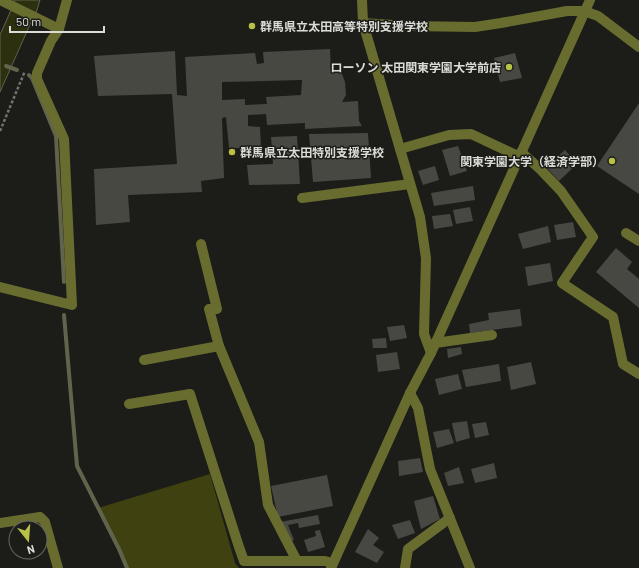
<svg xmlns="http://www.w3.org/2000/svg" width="639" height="568" viewBox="0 0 639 568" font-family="Barlow,'Noto Sans JP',sans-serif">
<rect width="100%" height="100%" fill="#1c1c18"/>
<!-- green -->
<polygon fill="#3f4210" points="210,474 235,563 239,568 270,568 126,568 98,508"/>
<!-- water -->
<g fill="#2d300f" stroke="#61634b">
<polygon points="14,0 40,0 36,13 14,5"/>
<polygon points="11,10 32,20 0,92 0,35"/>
</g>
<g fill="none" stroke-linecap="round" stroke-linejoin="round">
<!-- stream -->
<g stroke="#61634b" stroke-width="4">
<polyline points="6,66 17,70"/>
<polyline points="29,75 32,78 56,136 64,282"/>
<polyline points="64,315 77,466 119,549 127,568"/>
</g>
</g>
<!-- building -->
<g fill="#484843" fill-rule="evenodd">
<path d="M 330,49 L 331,72 L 341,71 L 345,82 L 346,95 L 342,102 L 358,101 L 359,121 L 362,126 L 305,129 L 305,123 L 267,125 L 266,114 L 248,115 L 248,126 L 260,127 L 261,148 L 229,148 L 226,117 L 222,118 L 224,178 L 201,181 L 202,192 L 128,195 L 130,222 L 96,225 L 94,169 L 177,164 L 172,94 L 98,96 L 94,56 L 175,51 L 177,95 L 187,96 L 185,57 L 255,53 L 257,64 L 264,63 L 263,52 ZM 302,80 L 301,95 L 266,97 L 267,104 L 245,105 L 245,99 L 222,100 L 222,82 Z"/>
<polygon points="515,53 522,78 500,82 494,58"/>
<polygon points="639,103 639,194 597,166"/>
<polygon points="368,133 371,178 313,182 309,134"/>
<polygon points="297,136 300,184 249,185 247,165 273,164 271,137"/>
<polygon points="458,146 467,171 450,176 442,150"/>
<polygon points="565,150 577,164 559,181 546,167"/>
<polygon points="435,166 439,180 423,185 418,171"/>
<polygon points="473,186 475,200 434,206 431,193"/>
<polygon points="470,207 473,221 456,224 453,210"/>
<polygon points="450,214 453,226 434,229 432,216"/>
<polygon points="573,222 576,237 557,240 554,225"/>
<polygon points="548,226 551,242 523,249 518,234"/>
<polygon points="616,248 632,262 627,269 639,279 639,308 596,272"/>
<polygon points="550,263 553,281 528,286 525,267"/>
<polygon points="520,309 522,326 470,333 469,324 489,320 488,313"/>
<polygon points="404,325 407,338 390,341 387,327"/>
<polygon points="386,338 387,348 373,348 372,339"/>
<polygon points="461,347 462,354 448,358 447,349"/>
<polygon points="397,352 400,369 378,372 376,355"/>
<polygon points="531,362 536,384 511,390 507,367"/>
<polygon points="499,364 501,381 466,387 462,370"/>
<polygon points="458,374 462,389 439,395 435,379"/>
<polygon points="467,421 470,438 456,442 452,423"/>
<polygon points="486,422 489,435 475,438 472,424"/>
<polygon points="449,429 454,443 437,448 433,432"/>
<polygon points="420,458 423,472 399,476 398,461"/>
<polygon points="494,463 497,478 475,483 471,469"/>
<polygon points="459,467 464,483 448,486 444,473"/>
<polygon points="327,475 333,506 278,517 271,486"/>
<polygon points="433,496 440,519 421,529 414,501"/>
<polygon points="318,515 320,524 299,528 298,523 288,525 294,540 288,542 280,522"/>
<polygon points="410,520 415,533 398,539 392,525"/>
<polygon points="368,529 379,538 373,545 384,552 377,563 355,552"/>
<polygon points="320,530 325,547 308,552 304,540 316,536 315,531"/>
</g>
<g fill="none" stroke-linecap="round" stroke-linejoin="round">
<!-- path -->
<polyline stroke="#72726e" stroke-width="2.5" stroke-dasharray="3 2" stroke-linecap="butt" points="0,131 25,71"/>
<!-- minor -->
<g stroke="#686d2f" stroke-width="10">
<polyline points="0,0 59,29"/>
<polyline points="362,0 363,23 420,217 426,258 424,334 431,353"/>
<polyline points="363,23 408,26 475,27 501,23 567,11 584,11 598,16 639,47"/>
<polyline points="400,149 449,135 471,134 520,157"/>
<polyline points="521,152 540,169 561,191 593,237 562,283 613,317 623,364 639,374"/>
<polyline points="302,198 410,184"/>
<polyline points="626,233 639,241"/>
<polyline points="201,244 217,309 209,309 219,346 259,442 268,505 297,561"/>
<polyline points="0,287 72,305 64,139 37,79 37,73 51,41 59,29 67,0"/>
<polyline points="435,343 492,335"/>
<polyline points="144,360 219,346"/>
<polyline points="410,393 418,408 430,469 470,568"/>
<polyline points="129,404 190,394 239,547 244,561 325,561 333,563"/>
<polyline points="0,523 40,517 45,522 58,568"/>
<polyline points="331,568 410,393 431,353 590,0"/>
<polyline points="405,568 408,549 450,518"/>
</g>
</g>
<!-- markers -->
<g fill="#b7c147" stroke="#1c1c18" stroke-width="1.5">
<circle cx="252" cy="26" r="4"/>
<circle cx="509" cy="67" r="4"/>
<circle cx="232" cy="152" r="4"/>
<circle cx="612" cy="161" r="4"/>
</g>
<g text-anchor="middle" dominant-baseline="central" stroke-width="3" stroke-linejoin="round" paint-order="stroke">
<!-- poi labels -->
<g font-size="12" font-weight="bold" fill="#dbdbd8" stroke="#1c1c18" text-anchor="start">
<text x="260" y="26">群馬県立太田高等特別支援学校</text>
<text x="501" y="67" text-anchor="end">ローソン 太田関東学園大学前店</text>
<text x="240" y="152">群馬県立太田特別支援学校</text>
<text x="604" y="161" text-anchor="end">関東学園大学（経済学部）</text>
</g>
</g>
<!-- north arrow -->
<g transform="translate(28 540) rotate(163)"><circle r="19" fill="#1c1c18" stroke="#686865"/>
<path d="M0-3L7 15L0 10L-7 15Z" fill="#b7c147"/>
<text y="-6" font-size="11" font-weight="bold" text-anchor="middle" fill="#dbdbd8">N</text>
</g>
<!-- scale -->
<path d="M10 26v6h94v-6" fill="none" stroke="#dbdbd8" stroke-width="2"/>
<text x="16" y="26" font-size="12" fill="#dbdbd8" stroke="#1c1c18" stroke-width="3" paint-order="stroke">50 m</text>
</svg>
